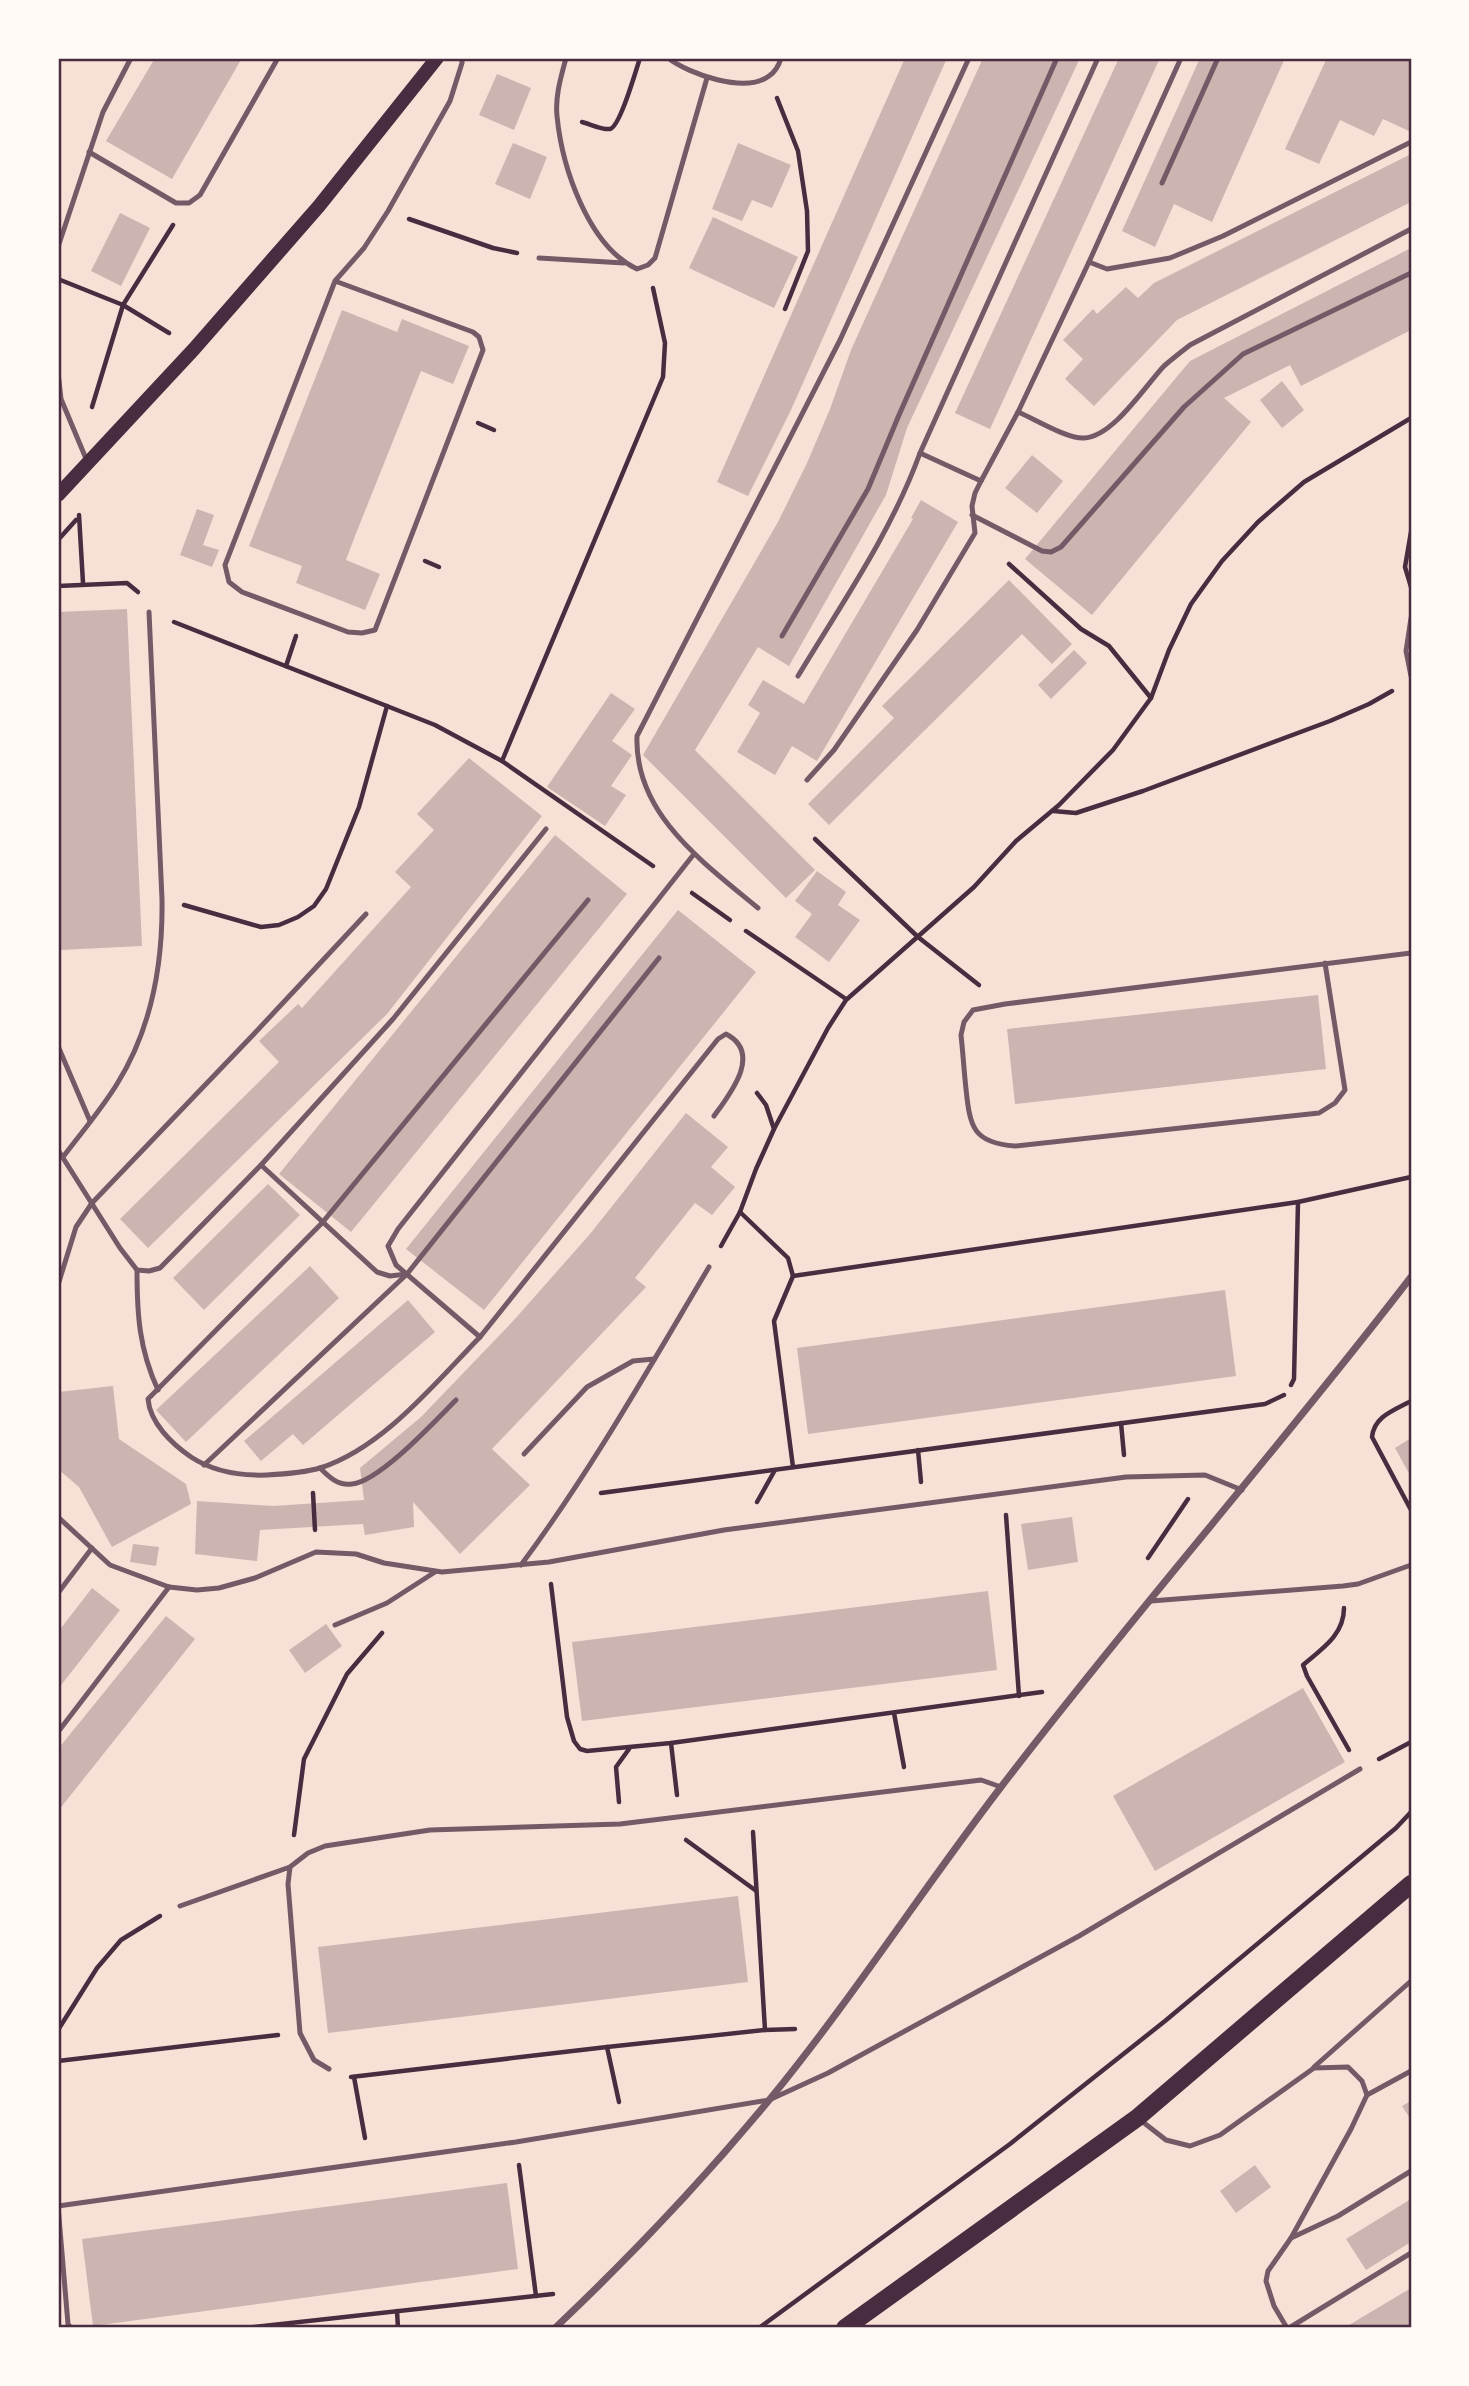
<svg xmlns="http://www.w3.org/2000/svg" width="1469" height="2386" viewBox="0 0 1469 2386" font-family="'Noto Sans',sans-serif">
<rect width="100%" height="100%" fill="#f7e1d7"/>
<!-- building -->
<g fill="#ccb4b1">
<polygon points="155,58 242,58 172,179 106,141"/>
<polygon points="905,58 947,58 791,410 748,496 717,482"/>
<polygon points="983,58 1080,58 907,428 886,495 789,666 758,647 695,750 815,870 786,898 643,755 778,522 807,463 830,409 851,350"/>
<polygon points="1119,58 1160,58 990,429 955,413"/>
<polygon points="1200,58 1285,58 1212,222 1174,204 1155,247 1122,231"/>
<polygon points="1321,58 1411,58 1411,132 1383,119 1374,136 1340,120 1319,164 1285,149 1326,60"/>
<polygon points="497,74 531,88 514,130 479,115"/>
<polygon points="513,143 547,157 530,199 495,184"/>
<polygon points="738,143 791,165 772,208 752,200 742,221 712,209"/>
<polygon points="1411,154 1411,202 1177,320 1094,406 1065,379 1083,359 1063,340 1093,309 1097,314 1126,287 1138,298 1154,283"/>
<polygon points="120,213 150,228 121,286 91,271"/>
<polygon points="713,217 798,257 774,308 689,268"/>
<polygon points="1411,248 1411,330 1301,386 1290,365 1224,398 1251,422 1092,615 1025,559 1190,361"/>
<polygon points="342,310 397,332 402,319 469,346 453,384 421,371 355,536 346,560 380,574 365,610 296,583 302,566 249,546"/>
<polygon points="1282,381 1304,410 1282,428 1260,400"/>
<polygon points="1032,455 1063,481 1037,513 1005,488"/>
<polygon points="921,500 958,522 817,761 792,746 775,775 737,752 760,713 748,705 763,680 804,704 913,519 911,518"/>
<polygon points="197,509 214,515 203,545 219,550 212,567 180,555"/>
<polygon points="1009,580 1072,644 1052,664 1022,634 829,825 808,804 894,718 882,706"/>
<polygon points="127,609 142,946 61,950 58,877 58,612"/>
<polygon points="1074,650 1087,663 1051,699 1038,685"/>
<polygon points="611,693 635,709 612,741 632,755 611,786 626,795 605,826 547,787"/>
<polygon points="469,758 542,816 387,1014 148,1248 120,1219 279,1062 259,1041 298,1004 302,1008 411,887 395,872 434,830 417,814"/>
<polygon points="555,835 627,894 351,1232 279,1174"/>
<polygon points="817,871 846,892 838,905 860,920 829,962 795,937 812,914 795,901"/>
<polygon points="678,910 756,972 484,1310 406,1249"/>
<polygon points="1318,995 1326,1069 1015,1104 1007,1029"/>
<polygon points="686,1113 728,1147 711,1167 735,1187 712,1215 695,1203 635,1278 646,1287 492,1449 530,1485 460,1554 413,1502 414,1527 365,1535 363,1524 260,1530 257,1561 195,1554 197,1501 273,1506 364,1500 360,1468 421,1417 514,1320 590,1234"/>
<polygon points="268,1184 300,1215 204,1310 173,1278"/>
<polygon points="310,1266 339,1298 186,1442 156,1410"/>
<polygon points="1225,1290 1236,1376 808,1434 797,1348"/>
<polygon points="408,1300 435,1332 303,1445 293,1434 261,1461 244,1441"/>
<polygon points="113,1386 119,1439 186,1484 191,1504 112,1547 79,1487 58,1469 58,1392"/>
<polygon points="1411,1438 1411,1477 1395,1448"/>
<polygon points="1072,1517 1078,1562 1028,1570 1021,1524"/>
<polygon points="133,1544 159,1547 156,1566 130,1562"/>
<polygon points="92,1588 120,1610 58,1689 58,1632"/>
<polygon points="988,1591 997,1670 582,1721 572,1642"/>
<polygon points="166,1616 195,1639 58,1811 58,1749"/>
<polygon points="326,1624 342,1646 305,1673 289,1650"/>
<polygon points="1303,1688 1345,1762 1155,1871 1113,1796"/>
<polygon points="738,1896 748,1982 328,2033 318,1947"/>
<polygon points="1411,2101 1411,2120 1402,2106"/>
<polygon points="1255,2165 1271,2187 1236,2213 1220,2191"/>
<polygon points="507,2183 518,2269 93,2326 82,2239"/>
<polygon points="1411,2199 1411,2242 1366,2270 1346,2239"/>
<polygon points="1411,2288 1411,2328 1344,2328"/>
</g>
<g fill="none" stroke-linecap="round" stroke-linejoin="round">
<!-- path -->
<g stroke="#4a2c40" stroke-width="4.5">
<polyline points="777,98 798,151 807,211 808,251 785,309"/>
<path d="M 582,122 C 590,124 602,130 610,129 C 620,127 636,70 640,58"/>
<polyline points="409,219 493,248 517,253"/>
<polyline points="58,279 123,305 92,407"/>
<polyline points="169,333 123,305 173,225"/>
<polyline points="478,423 494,430"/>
<polyline points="79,515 83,583"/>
<polyline points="1411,532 1405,567 1411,587"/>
<polyline points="58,540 76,520"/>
<polyline points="425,561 439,567"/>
<polyline points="1009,564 1081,629 1109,646 1151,698"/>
<polyline points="58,586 127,583 138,592"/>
<polyline points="174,622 435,725 502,761 653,866"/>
<polyline points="286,666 296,636"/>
<polyline points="502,761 663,377 665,343 653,288"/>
<polyline points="1053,811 1076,813 1143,791 1330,721 1369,704 1392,691"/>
<polyline points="815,839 918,937 979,985"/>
<polyline points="692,893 730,920"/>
<polyline points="184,905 261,927 279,925 298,917 314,906 326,889 359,807 387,706"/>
<polyline points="746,931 846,999"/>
<polyline points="774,1129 828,1028 846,1000 974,887 1016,841 1059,805 1113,750 1151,698 1169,650 1191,604 1222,561 1258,522 1304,482 1411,418"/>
<polyline points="740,1212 788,1258 793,1276 774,1321 793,1467"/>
<polyline points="721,1246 740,1212 756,1169 774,1129 766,1105 757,1093"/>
<polyline points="793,1276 1298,1202"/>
<polyline points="1291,1385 1294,1379 1298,1202 1411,1177"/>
<path d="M 1411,1401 C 1395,1410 1374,1416 1372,1437 L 1411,1510"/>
<polyline points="1121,1423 1124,1455"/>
<polyline points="918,1450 921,1482"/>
<polyline points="313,1493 315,1530"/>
<polyline points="601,1493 1265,1404 1284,1395"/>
<polyline points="757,1502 775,1470"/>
<polyline points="1006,1515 1019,1696"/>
<polyline points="1148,1558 1188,1499"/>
<polyline points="551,1584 567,1717 574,1741 580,1749 587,1751 671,1743 1042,1692"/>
<path d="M 1344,1608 C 1344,1635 1322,1649 1303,1665 L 1307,1676 L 1349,1750"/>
<polyline points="894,1713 904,1767"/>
<polyline points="671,1743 677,1795"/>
<polyline points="1379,1759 1411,1742"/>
<polyline points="619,1802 616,1767 629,1749"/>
<polyline points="753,1832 765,2030"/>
<polyline points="294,1835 304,1759 347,1674 382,1633"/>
<polyline points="686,1840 755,1890"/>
<polyline points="58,2030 97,1968 121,1940 160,1916"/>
<polyline points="607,2047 619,2102"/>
<polyline points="58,2061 278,2035"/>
<polyline points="351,2077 607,2047 765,2030 795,2029"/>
<polyline points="354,2077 365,2138"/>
<polyline points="519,2165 536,2296"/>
<polyline points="397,2311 398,2328"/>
<polyline points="245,2328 553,2294"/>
<polyline points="759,2328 1010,2144 1165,2021 1396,1828 1411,1812"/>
</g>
<!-- service -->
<g stroke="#755966" stroke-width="5">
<path d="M 566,58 C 561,77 555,96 557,116 C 562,167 588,246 637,269 L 648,265 L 655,258 L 707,78"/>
<path d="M 668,58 C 689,74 745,94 769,76 C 775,72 779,65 781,58"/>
<polyline points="1098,58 920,453 981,481 1018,412 1089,262 1107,269 1170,258 1223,236 1411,142"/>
<polyline points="89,152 176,203 189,203 200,195 278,58"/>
<polyline points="1162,183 1218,58"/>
<polyline points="58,247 103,112 131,58"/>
<polyline points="539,258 624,263"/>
<polyline points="1089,262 1181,58"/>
<polyline points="335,281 473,332 479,337 483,350 375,630 362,633 348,632 242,592 229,582 225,565 335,281 364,248 388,211 450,101 462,63 462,58"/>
<polyline points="58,372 61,399 87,461"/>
<path d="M 1018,412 C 1035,419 1067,439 1084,438 C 1113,437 1145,386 1164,366 C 1172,359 1181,352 1190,345 L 1411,229"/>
<polyline points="972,515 1042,551 1051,552 1061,547 1184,407 1243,354 1411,273"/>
<polyline points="1411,618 1406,651 1411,676"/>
<polyline points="782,636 868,489 899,415 1057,58"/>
<path d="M 798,676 C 842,603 891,533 920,453"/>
<polyline points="807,780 834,750 917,630 975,533 972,506 975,493 981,481"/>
<path d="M 694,854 L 398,1229 L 388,1246 L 396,1265 L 480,1337 L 718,1039 L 726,1034 C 763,1053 730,1094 714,1116"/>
<path d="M 758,908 C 704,863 634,814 637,736 L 840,340 L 969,58"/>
<path d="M 1325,963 L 1345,1090 L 1335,1103 L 1319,1113 L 1015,1146 C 973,1143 970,1127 966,1089 C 964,1071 963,1053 961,1035 L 964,1022 L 973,1010 L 1005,1004 L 1411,953"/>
<polyline points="58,1046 90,1121"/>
<polyline points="58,1150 120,1248 137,1270 149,1271 160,1268 261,1165 377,1272 390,1276 407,1274"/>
<path d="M 63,1157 C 81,1133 101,1110 117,1084 C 152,1028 163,964 162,899 L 149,612"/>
<polyline points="261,1165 393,1019 546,829"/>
<path d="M 137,1270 C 137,1314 139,1349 158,1390"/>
<polyline points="58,1285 76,1227 92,1203 252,1036 366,914"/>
<path d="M 480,1337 C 435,1383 383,1448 320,1468 C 303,1473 285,1474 267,1475 C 241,1476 214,1472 191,1457 C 172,1444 150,1423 148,1399 L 322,1223 L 588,900"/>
<polyline points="524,1454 587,1387 633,1361 654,1359"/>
<polyline points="204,1465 407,1274 659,958"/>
<path d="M 320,1468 C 329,1477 338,1486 352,1484 C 380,1481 435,1421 456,1400"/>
<polyline points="58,1517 110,1565 169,1587 197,1590 219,1588 255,1578 316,1552 356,1554 384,1563 442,1572 549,1562 724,1530 1126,1477 1205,1475 1242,1490"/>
<path d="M 521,1565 C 591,1471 649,1368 709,1267"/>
<polyline points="58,1593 92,1548"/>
<polyline points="1151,1601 1343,1586 1358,1584 1411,1565"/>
<polyline points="335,1625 387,1603 435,1572"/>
<polyline points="58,1732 169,1587"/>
<polyline points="180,1906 290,1867"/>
<polyline points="1314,2067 1411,1981"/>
<polyline points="329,2069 314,2060 300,2033 288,1884 290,1867 308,1853 325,1846 430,1830 620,1824 981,1780 1001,1787"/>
<polyline points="1139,2119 1166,2140 1190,2146 1220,2135 1314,2068 1348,2067 1362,2081 1367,2095 1411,2071"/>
<polyline points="1291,2238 1351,2129 1367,2095"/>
<polyline points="71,2328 68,2324 58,2206 516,2142 769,2100 828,2073 1079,1936 1360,1769"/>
<polyline points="1287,2328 1274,2306 1266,2281 1268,2271 1291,2238 1338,2216 1411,2171"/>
<polyline points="1289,2328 1411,2253"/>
</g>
<!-- minor -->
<path stroke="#755966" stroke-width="7" d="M 555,2328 C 631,2256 703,2180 770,2099 C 852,1999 922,1890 1001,1787 C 1133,1614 1278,1450 1411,1277"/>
<!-- secondary -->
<polyline stroke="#4a2c40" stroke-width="14" points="58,495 194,349 319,206 437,58"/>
<!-- primary -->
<polyline stroke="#4a2c40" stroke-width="18" points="845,2328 1137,2118 1411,1884"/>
</g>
<!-- border -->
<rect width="1469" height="2386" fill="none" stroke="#fffaf5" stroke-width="119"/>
<rect x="60" y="60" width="1350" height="2266" fill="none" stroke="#4a2c40" stroke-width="2.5"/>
</svg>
